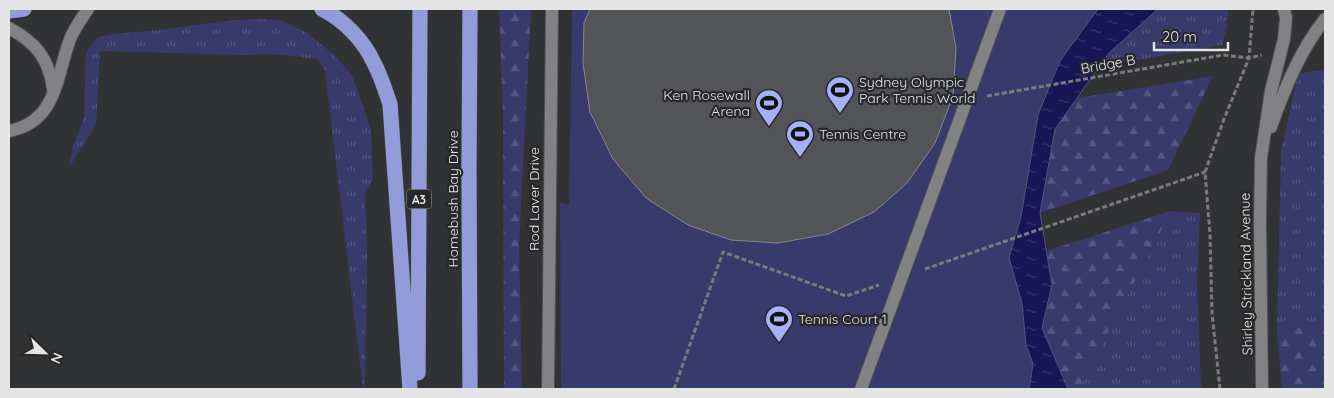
<svg xmlns="http://www.w3.org/2000/svg" width="1334" height="398" viewBox="0 0 1334 398" font-family="Quicksand,sans-serif">
<defs>
<pattern id="grass-tufts" width="24" height="20" patternUnits="userSpaceOnUse" patternTransform="scale(1.25)"><rect width="24" height="20" fill="#363b6c"/><path d="M3 7l-1-3M5 7V3M7 7l1-3M15 17l-1-3M17 17v-4M19 17l1-3" fill="none" stroke="#535781"/></pattern>
<pattern id="forest-firs" width="22" height="20" patternUnits="userSpaceOnUse" patternTransform="scale(1.25)"><rect width="22" height="20" fill="#363b6c"/><path d="M5 1l3.5 6h-7zM16 11l3.5 6h-7z" fill="#535781"/></pattern>
<pattern id="water-ripples" width="26" height="14" patternUnits="userSpaceOnUse" patternTransform="scale(1.25)"><rect width="26" height="14" fill="#181556"/><path d="M2 4q2-2 4 0t4 0M15 11q2-2 4 0t4 0" fill="none" stroke="#39376e"/></pattern>
</defs>
<rect width="100%" height="100%" fill="#313234"/>
<!-- grass -->
<g fill="url(#grass-tufts)">
<polygon points="1158,9 1228,9 1227,26 1222,45 1099,67 1109,53"/>
<polygon points="254,19 280,20 307,33 333,54 352,75 371,129 373,179 365,194 367,253 365,389 363,389 325,71 318,59 272,54 242,55 100,51 96,125 68,169 73,146 84,118 86,52 98,37 114,34 160,30 225,21"/>
<polygon points="1325,69 1325,321 1277,333 1281,151 1298,74"/>
<polygon points="1171,211 1200,213 1197,284 1201,389 1079,389"/>
</g>
<!-- forest -->
<g fill="url(#forest-firs)">
<polygon points="499,9 531,9 519,245 522,389 504,389 503,112"/>
<polygon points="1213,76 1168,170 1040,213 1055,129 1078,98"/>
<polygon points="1171,211 1079,389 1068,389 1042,328 1052,285 1046,251"/>
<polygon points="1325,321 1325,389 1282,389 1277,333"/>
</g>
<!-- garden -->
<polygon fill="#363b6c" points="572,9 1098,9 1060,60 1038,115 1021,217 1009,258 1022,303 1026,345 1033,364 1029,389 561,389 560,202 569,205"/>
<!-- water -->
<polygon fill="url(#water-ripples)" stroke="#565381" points="1098,9 1158,9 1109,53 1055,129 1040,213 1052,285 1042,328 1068,389 1029,389 1033,364 1026,345 1022,303 1009,258 1021,217 1038,115 1060,61"/>
<!-- building -->
<polygon fill="#535457" stroke="#87888b" points="590,9 949,9 956,48 953,96 935,143 907,183 874,212 828,234 778,243 731,240 688,225 646,198 613,159 590,112 583,63 584,23"/>
<g fill="none" stroke-linecap="round" stroke-linejoin="round">
<!-- lane casing -->
<g stroke="#4e4f51" stroke-width="14">
<g id="lane">
<path d="M 9,28 C 35,42 49,58 53,89"/>
<path d="M 9,131 C 56,122 56,79 69,42 C 73,30 81,19 88,9"/>
<polyline points="861,389 1000,9"/>
</g>
</g>
<!-- street casing -->
<g stroke="#4e4f51" stroke-width="14">
<g id="street">
<path d="M 1271,127 C 1284,90 1300,50 1325,19"/>
<path d="M 548,389 C 550,262 550,136 552,9"/>
<polyline points="1262,389 1260,220 1261,158 1271,91 1284,39 1286,18 1284,9"/>
</g>
</g>
<!-- highway casing -->
<g stroke="#4e4f51" stroke-width="16">
<g id="highway">
<path d="M 322,9 C 344,20 364,41 374,63 C 381,76 385,90 390,104 L 410,389"/>
<polyline points="470,9 469,169 470,389"/>
<polyline points="9,11 24,9"/>
<polyline points="418,373 420,9"/>
</g>
</g>
<!-- path -->
<g stroke="#7b7b7d" stroke-width="3" stroke-dasharray="5 2.5" stroke-linecap="butt">
<polyline points="987,96 1223,55 1249,58 1262,55"/>
<polyline points="925,269 1205,172"/>
<polyline points="674,389 723,252 846,296 879,285"/>
<polyline points="1220,389 1212,313 1210,234 1205,172 1224,119 1249,58 1253,9"/>
</g>
<!-- lane -->
<use href="#lane" stroke="#828285" stroke-width="12"/>
<!-- street -->
<use href="#street" stroke="#828285" stroke-width="12"/>
<!-- highway -->
<use href="#highway" stroke="#939cdb" stroke-width="15"/>
</g>
<!-- icons -->
<defs>
<g id="stadium-pin" transform="scale(1.4375)"><path d="M0 17L-7.5 6A9.5 9.5 0 1 1 7.5 6Z" fill="#a6b1fc" stroke="#27282a"/><path d="M0-5a6.5 5 0 1 0 0 10a6.5 5 0 1 0 0-10ZM-3.5-1.8h7v3.6h-7Z" fill="#111"/></g>
</defs>
<g fill-rule="evenodd">
<use href="#stadium-pin" x="840" y="90"/>
<use href="#stadium-pin" x="769" y="103"/>
<use href="#stadium-pin" x="800" y="134"/>
<use href="#stadium-pin" x="779" y="319"/>
</g>
<g text-anchor="middle" dominant-baseline="central" stroke-width="4.5" stroke-linejoin="round" paint-order="stroke">
<!-- shield labels -->
<rect fill="#27282a" stroke="#acacae" stroke-width="1" x="406.5" y="189.5" width="25" height="19" rx="4"/>
<g font-size="12" font-weight="bold" fill="#e5e5e6">
<text x="419" y="199">A3</text>
</g>
<!-- street labels -->
<g font-size="14" fill="#e5e5e6" stroke="#27282a">
<text transform="translate(1108 64) rotate(-10)">Bridge B</text>
<text transform="translate(453 199) rotate(-90)">Homebush Bay Drive</text>
<text transform="translate(534 199) rotate(-90)">Rod Laver Drive</text>
<text transform="translate(1246 274) rotate(-91)">Shirley Strickland Avenue</text>
</g>
<!-- poi labels -->
<g font-size="14" fill="#e5e5e6" stroke="#27282a" text-anchor="start">
<text x="859" y="82">Sydney Olympic<tspan x="859" dy="16">Park Tennis World</tspan></text>
<text x="750" y="95" text-anchor="end">Ken Rosewall<tspan x="750" dy="16">Arena</tspan></text>
<text x="819" y="134">Tennis Centre</text>
<text x="798" y="319">Tennis Court 1</text>
</g>
</g>
<!-- border -->
<rect width="1334" height="398" fill="none" stroke="#e5e5e6" stroke-width="20"/>
<!-- north arrow -->
<g transform="translate(45 353) rotate(113)" stroke="#27282a" stroke-width="4" paint-order="stroke">
<path d="M0-4L9 19L0 12L-9 19Z" fill="#e5e5e6"/>
<text y="-8" font-size="14" font-weight="bold" text-anchor="middle" fill="#e5e5e6">N</text>
</g>
<!-- scale -->
<path d="M1154 42v8h74v-8" fill="none" stroke="#e5e5e6" stroke-width="2.5"/>
<text x="1162" y="42" font-size="15" fill="#e5e5e6" stroke="#27282a" stroke-width="4" paint-order="stroke">20 m</text>
</svg>
